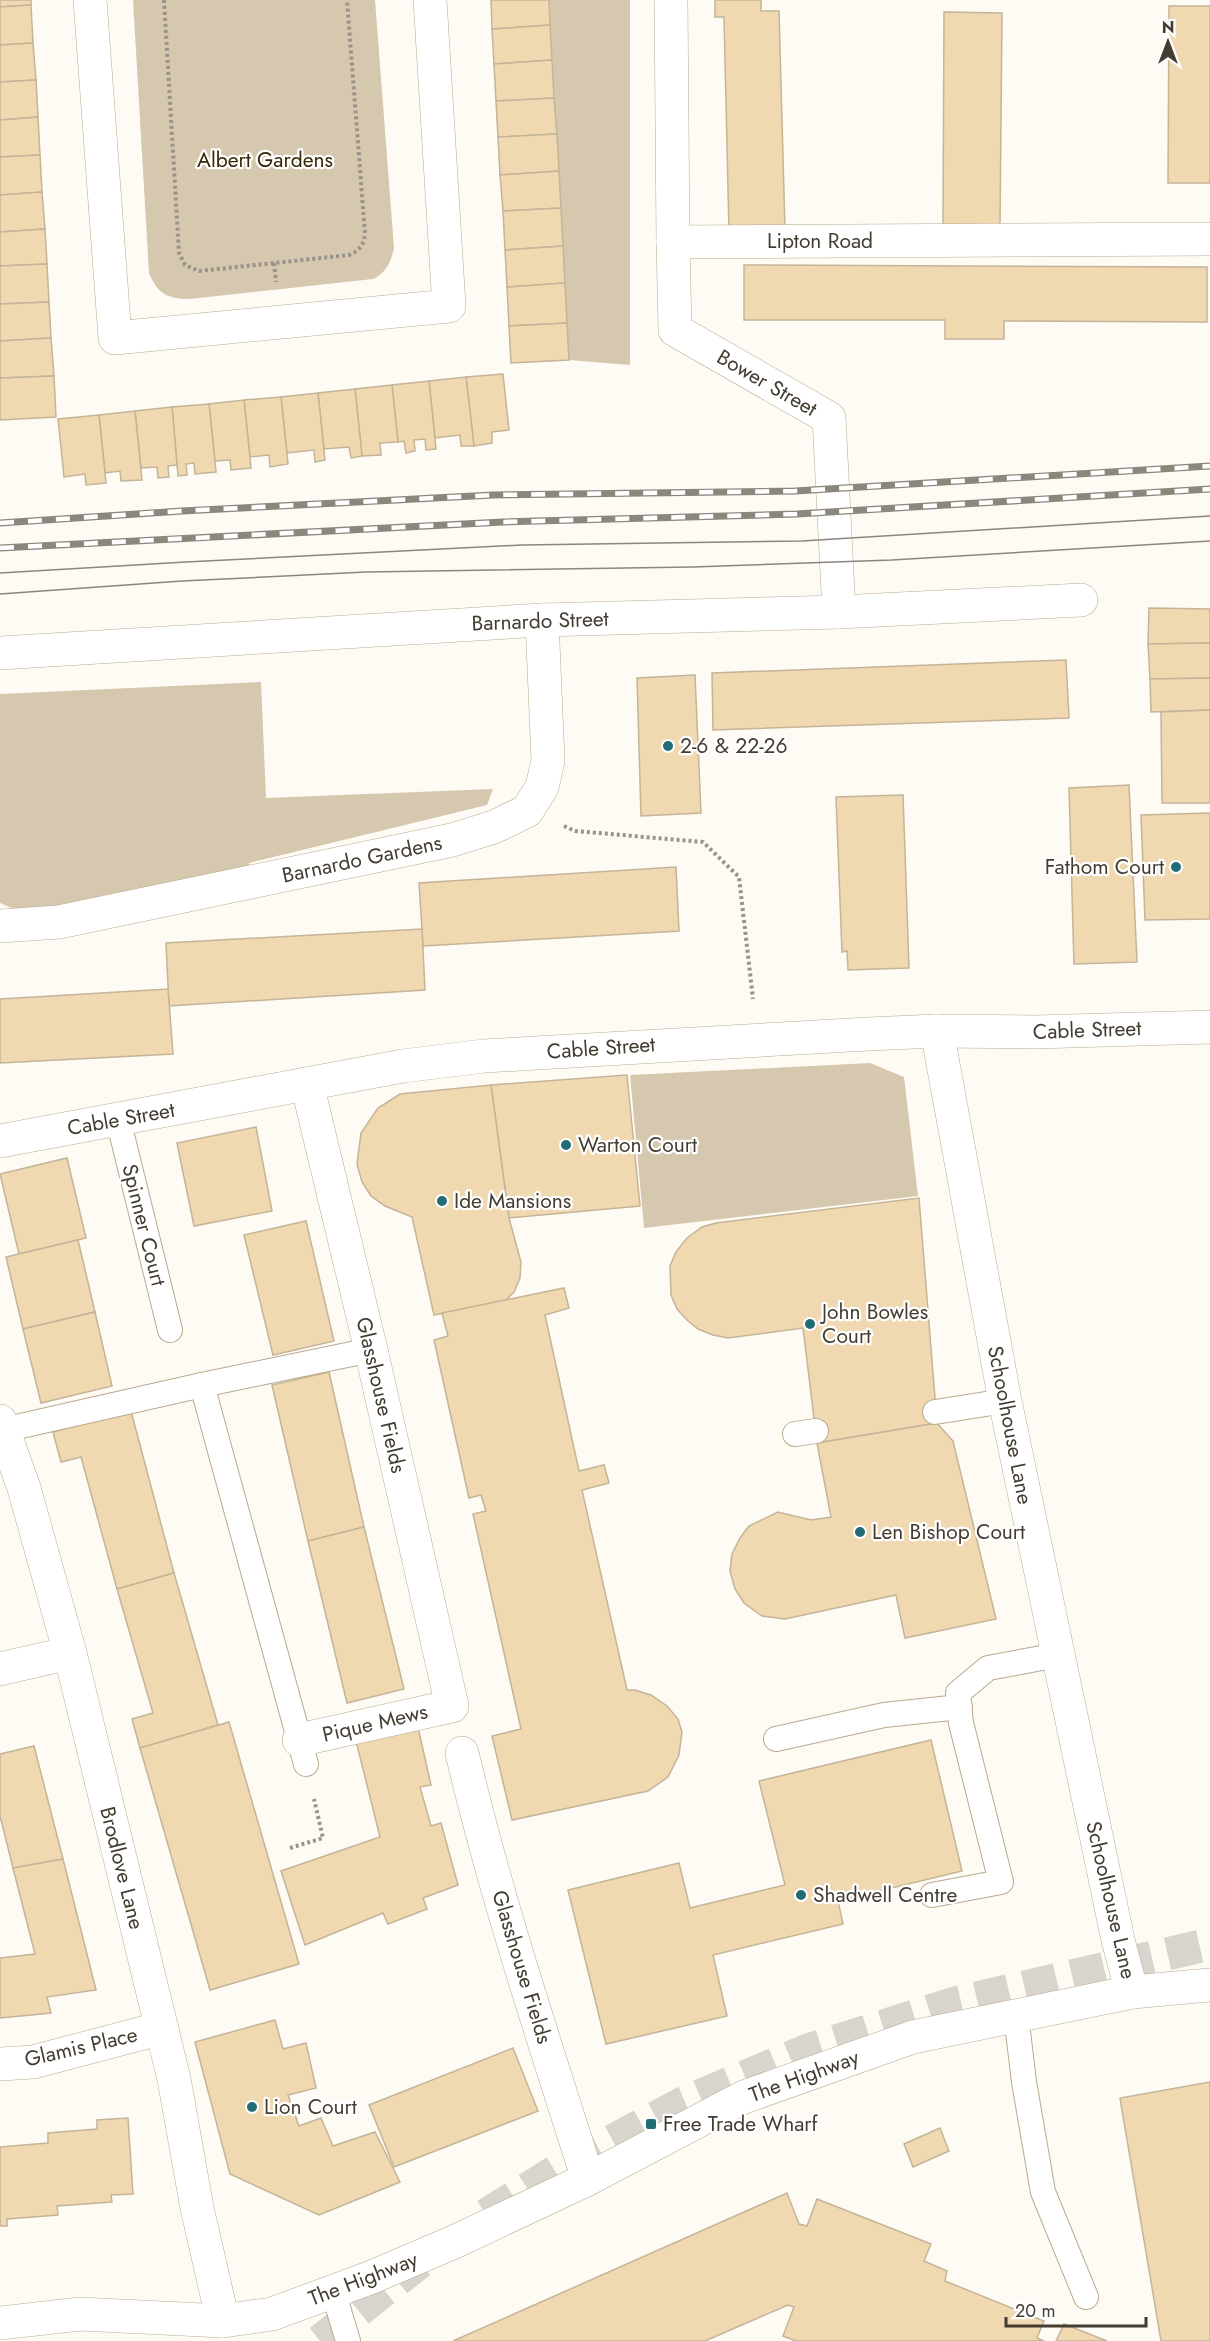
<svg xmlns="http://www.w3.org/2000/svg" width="1210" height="2341" viewBox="0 0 1210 2341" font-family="Jost,sans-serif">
<rect width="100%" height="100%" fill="#fefaf4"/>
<!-- green -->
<g fill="#d6c7af">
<path d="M 133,0 L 375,0 L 394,248 C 391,262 386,273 373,279 L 189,299 C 167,299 157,293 149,273 Z"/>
<polygon points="549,0 630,0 630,365 569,360"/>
<polygon points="261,682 266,798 493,789 487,805 249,863 251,869 30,916 0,903 0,694"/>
<polygon points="870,1063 904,1077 918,1196 644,1228 630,1075"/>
</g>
<!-- building -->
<g fill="#f0d9b1" stroke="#c4b498" stroke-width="1.5">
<polygon points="0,0 31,0 31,5 0,7"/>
<polygon points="491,0 549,0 550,25 492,29"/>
<polygon points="715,0 761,0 761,11 779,11 785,230 729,232 724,17 715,17"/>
<polygon points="31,5 33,43 0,45 0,7"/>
<polygon points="1169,6 1210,6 1210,183 1168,183"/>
<polygon points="944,12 1002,13 1000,225 943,225"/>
<polygon points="550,25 552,60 494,64 492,29"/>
<polygon points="33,43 36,80 0,82 0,45"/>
<polygon points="552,60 554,98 496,101 494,64"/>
<polygon points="36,80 38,117 0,120 0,82"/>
<polygon points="554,98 557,134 498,137 496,101"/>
<polygon points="38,117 40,155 0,157 0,120"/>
<polygon points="557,134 559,171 500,175 498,137"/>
<polygon points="40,155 42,192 0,195 0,157"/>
<polygon points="559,171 561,208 503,211 500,175"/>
<polygon points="42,192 45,229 0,232 0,195"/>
<polygon points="561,208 563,246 505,250 503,211"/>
<polygon points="45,229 47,264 0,266 0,232"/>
<polygon points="563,246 565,283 507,287 505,250"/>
<polygon points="47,264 49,302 0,304 0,266"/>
<polygon points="744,265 1207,267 1207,322 1004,321 1004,339 945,339 945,320 744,320"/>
<polygon points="565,283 567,323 509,326 507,287"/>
<polygon points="49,302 51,338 0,341 0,304"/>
<polygon points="567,323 569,360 511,363 509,326"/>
<polygon points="51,338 54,376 0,378 0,341"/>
<polygon points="503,374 509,430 492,432 492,443 474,446 466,377"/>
<polygon points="54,376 56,417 0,420 0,378"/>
<polygon points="466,377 474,446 461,446 460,435 435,438 429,381"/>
<polygon points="429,381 436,449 426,450 425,439 414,440 415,451 406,453 404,441 398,442 392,385"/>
<polygon points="392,385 398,442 380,443 381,455 362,456 355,389"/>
<polygon points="355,389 362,456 351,458 349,447 324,449 318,393"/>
<polygon points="318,393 325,460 315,462 314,450 287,453 281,397"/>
<polygon points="281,397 288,464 270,467 269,455 250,457 244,400"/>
<polygon points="244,400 251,468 231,470 230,460 215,461 209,404"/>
<polygon points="209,404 216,472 195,474 194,463 186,464 187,475 178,476 172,407"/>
<polygon points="172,407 177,465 168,466 169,477 158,478 157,467 141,468 135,411"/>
<polygon points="135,411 142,480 121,481 120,471 105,473 99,415"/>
<polygon points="99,415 106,483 86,485 85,474 64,477 58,419"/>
<polygon points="1149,608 1210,609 1210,643 1148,644"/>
<polygon points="1210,643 1210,678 1150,679 1148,644"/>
<polygon points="1066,660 1069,718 713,730 712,673"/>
<polygon points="695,675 701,813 641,816 637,678"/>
<polygon points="1210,678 1210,710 1151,712 1150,679"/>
<polygon points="1210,710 1210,803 1162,803 1161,712"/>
<polygon points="1129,785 1137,962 1074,964 1069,788"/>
<polygon points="903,795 909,968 848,970 847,951 842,952 836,797"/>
<polygon points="1210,813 1210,919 1145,920 1141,815"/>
<polygon points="676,867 679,931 423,946 419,883"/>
<polygon points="422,929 425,990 169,1006 166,943"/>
<polygon points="168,989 173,1054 0,1063 0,999"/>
<polygon points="627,1075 640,1206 509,1218 491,1085"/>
<polygon points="491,1085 509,1218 521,1262 520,1278 514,1292 506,1300 434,1315 412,1217 385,1206 371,1196 362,1182 357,1164 361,1133 378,1108 400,1094"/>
<polygon points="256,1127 272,1211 194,1226 177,1143"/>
<polygon points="67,1158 86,1238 19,1254 0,1174"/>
<polygon points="919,1198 937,1423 817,1443 803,1328 728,1338 713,1335 698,1329 687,1320 677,1309 671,1295 670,1266 676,1252 687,1238 702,1227 716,1223"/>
<polygon points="306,1221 334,1341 273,1355 244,1235"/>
<polygon points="78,1240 95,1312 23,1329 6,1257"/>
<polygon points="564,1288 569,1308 545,1315 579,1471 604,1465 609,1483 582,1490 627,1690 635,1690 651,1695 667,1706 678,1719 682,1732 679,1755 668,1777 648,1791 512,1820 492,1736 521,1729 473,1514 486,1511 481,1495 469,1498 434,1340 448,1336 442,1313"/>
<polygon points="95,1312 112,1386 41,1403 23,1329"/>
<polygon points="329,1372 364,1527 308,1541 272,1385"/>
<polygon points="131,1411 174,1573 117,1589 81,1457 61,1462 53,1432"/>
<polygon points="937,1423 953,1441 996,1619 905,1638 896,1595 785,1619 762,1616 744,1603 735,1589 730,1571 732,1554 740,1538 749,1526 778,1512 811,1520 831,1517 817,1443"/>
<polygon points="364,1527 404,1689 347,1703 308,1541"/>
<polygon points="174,1573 218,1725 140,1748 132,1719 153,1713 117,1589"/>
<polygon points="229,1722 299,1964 210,1990 140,1748"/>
<polygon points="417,1723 431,1785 420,1787 431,1826 441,1823 458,1885 423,1898 427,1909 388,1924 383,1913 305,1945 281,1871 380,1837 355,1737"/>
<polygon points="931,1740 962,1871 838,1901 843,1924 713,1955 727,2016 606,2044 568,1890 679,1863 690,1908 785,1885 759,1781"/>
<polygon points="34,1746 63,1859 13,1868 0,1816 0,1754"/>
<polygon points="63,1859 96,1990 47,1997 51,2013 0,2018 0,1958 35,1954 13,1868"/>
<polygon points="275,2020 283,2049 306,2043 316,2088 288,2095 299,2126 321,2118 333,2146 375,2132 400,2182 319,2215 230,2174 195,2042"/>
<polygon points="513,2048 538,2111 394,2167 369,2105"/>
<polygon points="1210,2082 1210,2341 1161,2341 1120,2098"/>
<polygon points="128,2118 133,2194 111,2195 112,2202 57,2206 58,2215 7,2219 7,2226 0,2226 0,2147 48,2143 48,2133 97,2129 97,2120"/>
<polygon points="940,2128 949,2151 913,2167 904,2144"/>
<polygon points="787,2193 799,2224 807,2226 817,2199 931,2244 924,2261 947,2271 945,2281 1044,2321 1037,2338 1044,2341 796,2341 783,2336 794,2307 788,2305 705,2341 453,2341"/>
<polygon points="1064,2324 1107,2341 1056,2341"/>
</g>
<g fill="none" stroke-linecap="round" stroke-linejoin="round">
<!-- primary-tunnel -->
<g stroke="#d9d4cd" stroke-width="33" stroke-dasharray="33 16" stroke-linecap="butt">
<polyline points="486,2215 556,2171 683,2103 808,2050 955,2003 1210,1944"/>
<polyline points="320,2341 420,2262"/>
</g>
<!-- lane casing -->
<g stroke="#baaa8e" stroke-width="26">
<g id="lane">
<polyline points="118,1119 170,1330"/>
<polyline points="202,1385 306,1764"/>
<polyline points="935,1412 1005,1401"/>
<polyline points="3,1430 202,1385 371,1350"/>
<polyline points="795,1434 816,1431"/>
<polyline points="776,1739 884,1715 960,1707"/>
<polyline points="932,1895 1001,1882 961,1723 958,1693 988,1668 1058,1655"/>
<polyline points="1016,2015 1024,2082 1043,2192 1086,2297"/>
<polyline points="333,2291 348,2341"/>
</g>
</g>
<!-- street casing -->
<g stroke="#baaa8e" stroke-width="34">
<g id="street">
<polyline points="90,0 115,338 449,306 430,0"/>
<polyline points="671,0 673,242 1210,239"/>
<polyline points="673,242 675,330 829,418 839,612"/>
<polyline points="0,653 542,620 839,612 1081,600"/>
<polyline points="0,926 59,922 452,840 494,827 527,811 542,787 548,761 542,620"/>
<polyline points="937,1031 1005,1401 1118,1940 1132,1992"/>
<polyline points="0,1421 24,1488 70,1653 174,2079 197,2208 223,2321"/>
<polyline points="0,1669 70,1653"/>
<polyline points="299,1740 452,1706 371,1350 307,1084"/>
<path d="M 462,1753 C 496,1897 543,2038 588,2179"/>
<polyline points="0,2064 33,2062 162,2028"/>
</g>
</g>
<!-- secondary casing -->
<g stroke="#baaa8e" stroke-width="34">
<polyline id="secondary" points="0,1141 403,1066 484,1056 868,1034 937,1031 1035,1032 1210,1027"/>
</g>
<!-- highway casing -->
<g stroke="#baaa8e" stroke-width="34">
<polyline id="highway" points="0,2323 80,2314 223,2321 272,2314 372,2277 454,2242 588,2179 744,2097 913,2037 1132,1992 1210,1985"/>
</g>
<!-- path -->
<g stroke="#99938a" stroke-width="4" stroke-dasharray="3 3" stroke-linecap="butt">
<path d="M 164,0 L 179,253 L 185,265 L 199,271 L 349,255 C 359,251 364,245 365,234 L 347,0"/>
<polyline points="274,263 276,282"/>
<polyline points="564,826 575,831 703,842 739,877 753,999"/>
<polyline points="290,1848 323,1838 314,1799"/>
</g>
<!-- lane -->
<use href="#lane" stroke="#fff" stroke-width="24"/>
<!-- street -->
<use href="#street" stroke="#fff" stroke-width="33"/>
<!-- secondary -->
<use href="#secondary" stroke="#fff" stroke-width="33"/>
<!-- highway -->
<use href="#highway" stroke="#fff" stroke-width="33"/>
<!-- tram -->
<g stroke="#8c867d" stroke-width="1.5">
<polyline points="0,573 186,562 522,545 802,541 1210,516"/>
<polyline points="0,594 182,581 366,572 693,567 892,560 1210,541"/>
</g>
<!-- rail casing -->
<g stroke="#8c867d" stroke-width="7">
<g id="rail">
<polyline points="0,523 182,511 493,495 795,491 1210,466"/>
<polyline points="0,548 503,522 797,514 1210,489"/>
</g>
</g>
<!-- rail -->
<use href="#rail" stroke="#fff" stroke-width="4.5" stroke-dasharray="14" stroke-linecap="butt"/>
</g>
<!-- markers -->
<g fill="#226c76" stroke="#fff" stroke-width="2">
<circle cx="668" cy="746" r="6"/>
<circle cx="1176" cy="867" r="6"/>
<circle cx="566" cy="1145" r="6"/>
<circle cx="442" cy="1201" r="6"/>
<circle cx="810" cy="1324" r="6"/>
<circle cx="860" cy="1532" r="6"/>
<circle cx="801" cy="1895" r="6"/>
<circle cx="252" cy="2107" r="6"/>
<rect x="645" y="2118" width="12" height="12" rx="3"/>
</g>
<g text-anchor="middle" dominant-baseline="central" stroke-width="4.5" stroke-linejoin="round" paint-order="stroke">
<!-- park labels -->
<g font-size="21" fill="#362605" stroke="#fff">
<text x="265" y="160">Albert Gardens</text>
</g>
<!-- street labels -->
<g font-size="21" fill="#433c30" stroke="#fff">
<text x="820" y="241">Lipton Road</text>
<text transform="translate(767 383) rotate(30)">Bower Street</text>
<text transform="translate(540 621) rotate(-2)">Barnardo Street</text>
<text transform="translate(362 859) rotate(-12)">Barnardo Gardens</text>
<text transform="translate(1087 1030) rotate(-2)">Cable Street</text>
<text transform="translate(601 1048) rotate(-4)">Cable Street</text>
<text transform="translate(121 1119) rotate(-10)">Cable Street</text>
<text transform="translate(144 1225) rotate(76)">Spinner Court</text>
<text transform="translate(381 1395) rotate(77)">Glasshouse Fields</text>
<text transform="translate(1010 1425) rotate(79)">Schoolhouse Lane</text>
<text transform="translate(375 1723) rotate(-13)">Pique Mews</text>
<text transform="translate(122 1868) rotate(76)">Brodlove Lane</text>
<text transform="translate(1111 1900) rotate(77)">Schoolhouse Lane</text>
<text transform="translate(522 1967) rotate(73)">Glasshouse Fields</text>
<text transform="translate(81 2047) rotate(-13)">Glamis Place</text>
<text transform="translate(804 2076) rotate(-20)">The Highway</text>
<text transform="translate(363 2279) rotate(-21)">The Highway</text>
</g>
<!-- poi labels -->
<g font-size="21" fill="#433c30" stroke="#fff" text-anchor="start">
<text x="680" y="746">2-6 &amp; 22-26</text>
<text x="1164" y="867" text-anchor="end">Fathom Court</text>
<text x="578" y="1145">Warton Court</text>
<text x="454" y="1201">Ide Mansions</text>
<text x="822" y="1312">John Bowles<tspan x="822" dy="24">Court</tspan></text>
<text x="872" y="1532">Len Bishop Court</text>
<text x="813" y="1895">Shadwell Centre</text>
<text x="264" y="2107">Lion Court</text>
<text x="663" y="2124">Free Trade Wharf</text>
</g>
</g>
<!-- north arrow -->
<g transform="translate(1168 42)" stroke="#ffffff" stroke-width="4.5" paint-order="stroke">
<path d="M0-4.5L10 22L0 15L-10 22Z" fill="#433c30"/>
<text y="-9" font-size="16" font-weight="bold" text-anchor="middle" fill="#433c30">N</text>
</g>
<!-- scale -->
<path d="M1006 2317v9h140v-9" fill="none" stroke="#433c30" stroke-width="3"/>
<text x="1015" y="2317" font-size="18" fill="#433c30" stroke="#ffffff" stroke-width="4.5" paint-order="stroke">20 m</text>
</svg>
